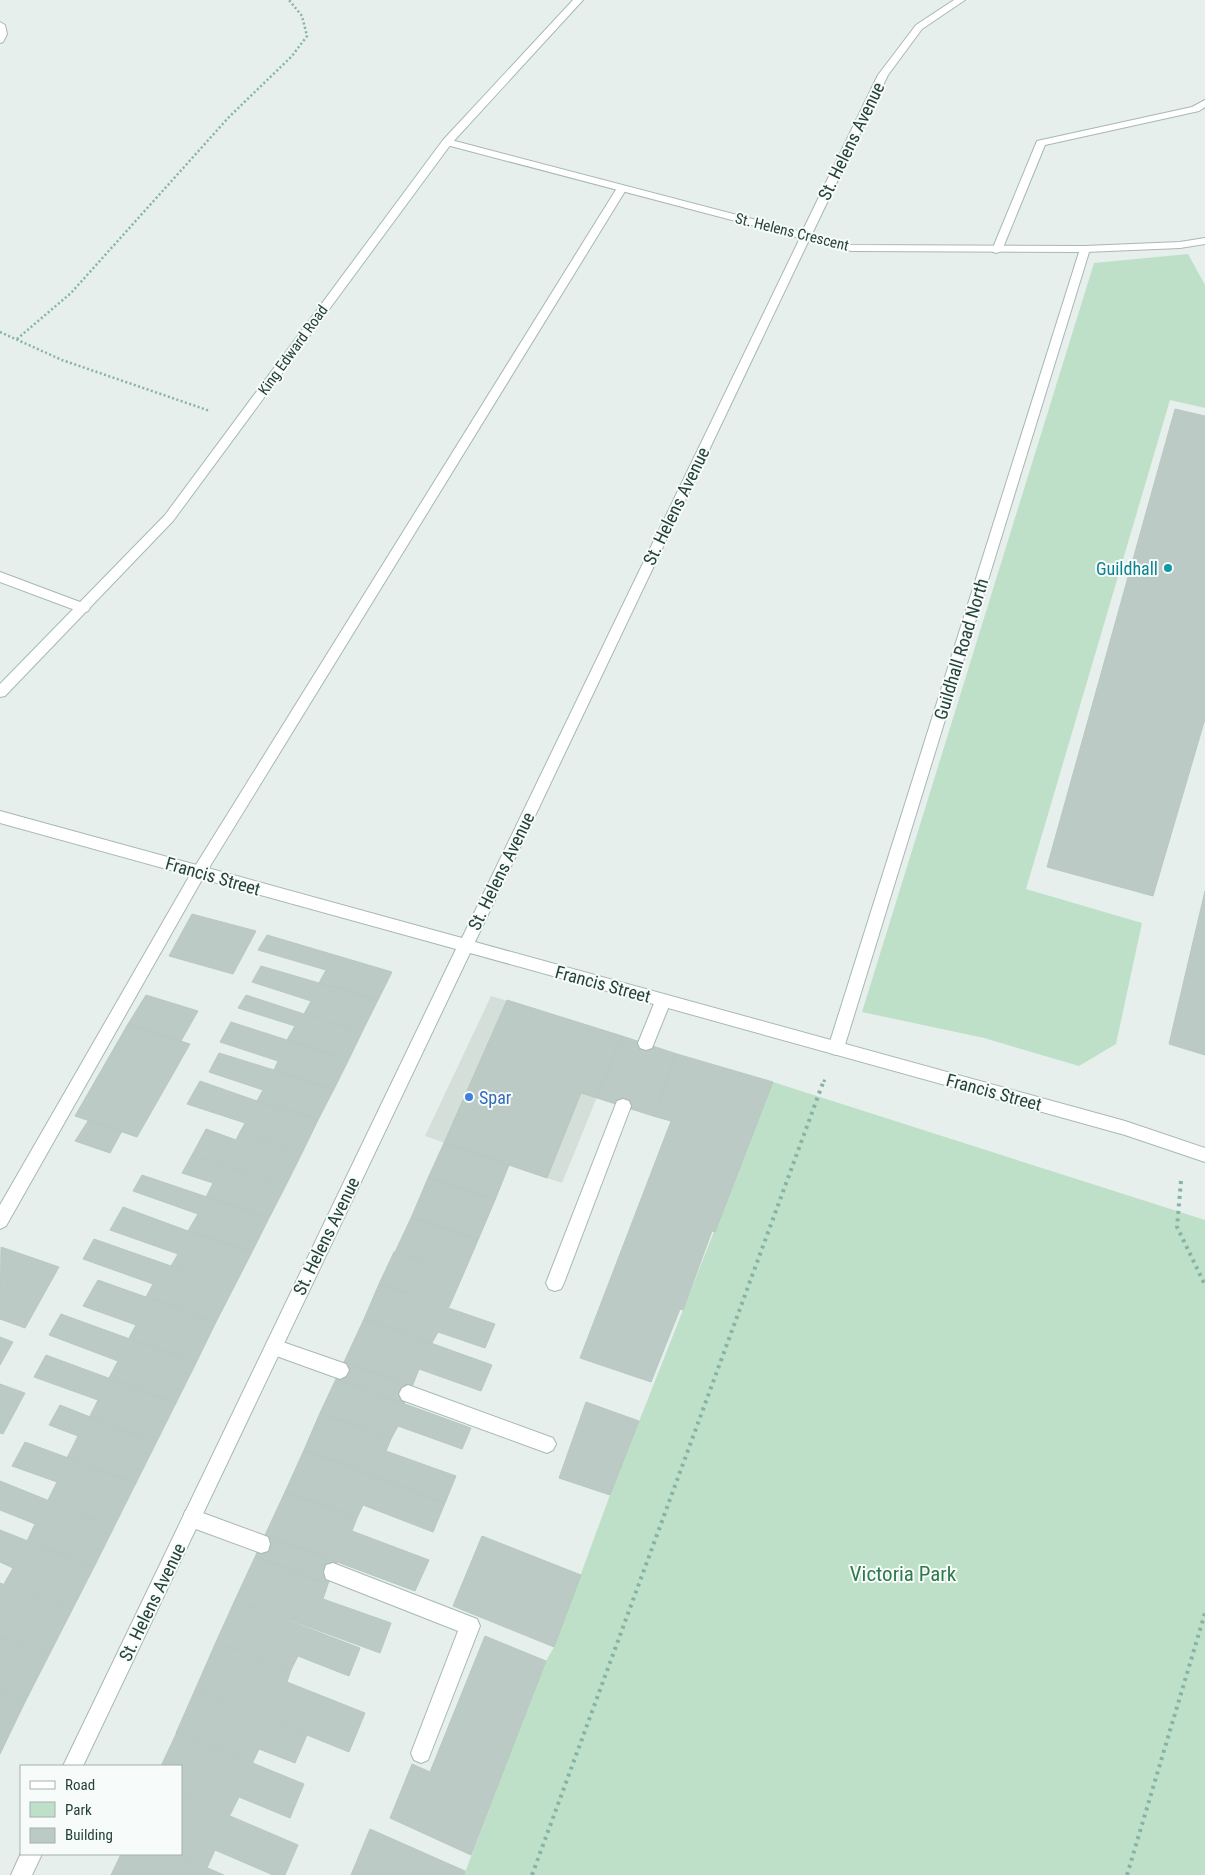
<svg xmlns="http://www.w3.org/2000/svg" width="1205" height="1875" viewBox="0 0 1205 1875" font-family="'Roboto Condensed',sans-serif">
<rect width="100%" height="100%" fill="#e6efeb"/>
<!-- built -->
<polygon fill="#d4dfda" points="491,996 622,1036 562,1183 425,1136"/>
<!-- green -->
<g fill="#bfe0c8">
<polygon points="1188,254 1205,285 1205,408 1170,400 1026,889 1142,923 1116,1044 1079,1066 984,1038 862,1012 1094,263"/>
<polygon points="773,1082 1205,1220 1205,1875 464,1875 546,1661 554,1647 610,1495"/>
</g>
<!-- building -->
<g fill="#bbcac4" stroke="#b8c9c2">
<polygon points="1175,409 1205,416 1205,719 1153,896 1047,867"/>
<polygon points="1205,891 1205,1055 1169,1044"/>
<polygon points="192,914 256,931 233,974 169,956"/>
<polygon points="267,935 392,972 378,1000 319,983 326,970 258,950"/>
<polygon points="261,966 319,983 378,1000 362,1032 304,1014 311,1001 252,982"/>
<polygon points="146,995 198,1011 181,1041 128,1024"/>
<polygon points="246,995 304,1014 362,1032 349,1059 287,1040 295,1026 238,1008"/>
<polygon points="507,1000 622,1036 597,1098 581,1093 547,1178 444,1143"/>
<polygon points="231,1022 287,1040 349,1059 334,1089 274,1070 278,1061 220,1042"/>
<polygon points="128,1024 190,1044 137,1137 75,1116"/>
<polygon points="622,1036 677,1054 653,1116 597,1098"/>
<polygon points="219,1053 274,1070 334,1089 318,1120 257,1101 263,1090 209,1072"/>
<polygon points="677,1054 773,1082 715,1232 712,1231 683,1310 680,1309 651,1382 580,1358 671,1121 653,1116"/>
<polygon points="200,1081 257,1101 318,1120 302,1153 240,1132 245,1123 187,1104"/>
<polygon points="88,1121 122,1131 110,1153 75,1141"/>
<polygon points="206,1129 236,1140 240,1132 302,1153 285,1187 192,1155"/>
<polygon points="444,1143 509,1165 495,1200 428,1178"/>
<polygon points="192,1155 285,1187 269,1218 206,1197 213,1183 182,1173"/>
<polygon points="142,1175 269,1218 252,1252 188,1231 198,1214 133,1191"/>
<polygon points="428,1178 495,1200 478,1240 411,1218"/>
<polygon points="123,1207 188,1231 252,1252 234,1287 171,1266 178,1254 110,1230"/>
<polygon points="411,1218 478,1240 463,1275 395,1252"/>
<polygon points="94,1239 171,1266 234,1287 216,1322 146,1297 153,1284 83,1259"/>
<polygon points="1,1247 59,1267 25,1328 0,1319"/>
<polygon points="394,1252 463,1275 449,1307 379,1284"/>
<polygon points="98,1280 216,1322 196,1363 129,1338 136,1325 83,1306"/>
<polygon points="379,1284 495,1324 485,1348 438,1332 432,1343 364,1319"/>
<polygon points="61,1314 196,1363 176,1403 109,1378 118,1361 49,1335"/>
<polygon points="364,1319 492,1365 481,1391 419,1369 412,1387 344,1362"/>
<polygon points="0,1337 13,1342 0,1365"/>
<polygon points="46,1355 176,1403 156,1443 89,1418 98,1400 34,1377"/>
<polygon points="344,1362 412,1387 404,1404 336,1379"/>
<polygon points="336,1379 471,1428 462,1449 398,1426 391,1439 320,1413"/>
<polygon points="0,1384 25,1393 3,1434 0,1433"/>
<polygon points="586,1402 639,1421 610,1495 559,1478"/>
<polygon points="60,1405 156,1443 136,1483 67,1458 78,1436 49,1425"/>
<polygon points="320,1413 391,1439 386,1451 456,1476 445,1503 304,1450"/>
<polygon points="25,1442 136,1483 114,1527 48,1500 57,1482 12,1466"/>
<polygon points="304,1450 445,1503 433,1532 363,1505 357,1518 285,1492"/>
<polygon points="0,1481 114,1527 94,1567 27,1541 35,1524 0,1510"/>
<polygon points="285,1492 357,1518 352,1531 429,1560 415,1591 265,1535"/>
<polygon points="0,1530 94,1567 72,1610 4,1584 13,1568 0,1562"/>
<polygon points="265,1535 337,1562 328,1584 255,1557"/>
<polygon points="482,1536 581,1575 554,1647 453,1606"/>
<polygon points="255,1557 328,1584 323,1599 391,1623 380,1653 235,1600"/>
<polygon points="0,1583 72,1610 49,1655 0,1637"/>
<polygon points="235,1600 360,1648 349,1676 298,1656 291,1670 216,1642"/>
<polygon points="485,1636 546,1661 471,1855 390,1818 412,1764 430,1772"/>
<polygon points="0,1637 49,1655 25,1702 0,1692"/>
<polygon points="216,1642 291,1670 287,1682 365,1713 349,1752 195,1690"/>
<polygon points="195,1690 307,1735 295,1763 259,1749 252,1764 176,1733"/>
<polygon points="0,1692 25,1702 0,1754"/>
<polygon points="177,1732 304,1784 290,1818 239,1797 230,1815 181,1795 181,1766 161,1766"/>
<polygon points="181,1795 298,1845 285,1875 273,1875 215,1850 207,1868 175,1854 181,1854"/>
<polygon points="370,1829 465,1871 464,1875 351,1875"/>
<polygon points="121,1854 175,1854 224,1875 111,1875"/>
</g>
<g fill="none" stroke-linecap="round" stroke-linejoin="round">
<!-- lane casing -->
<g stroke="#a8b8b2" stroke-width="2">
<g id="lane">
<polygon points="1205,100 1205,107 1199,111 1045,145 1002,250 997,253 993,252 992,250 1037,141 1192,107"/>
<polygon points="622,185 627,188 204,876 6,1226 0,1229 0,1205 194,868 617,188"/>
<polygon points="1085,246 1090,249 844,1048 842,1053 836,1055 830,1053 828,1048 1080,249"/>
<polygon points="663,994 668,996 671,1001 654,1043 652,1048 646,1050 640,1048 638,1043 655,1001 658,996"/>
<polygon points="623,1099 629,1101 631,1106 564,1283 561,1289 555,1291 549,1289 546,1283 615,1106 617,1101"/>
<polygon points="274,1339 346,1364 349,1370 346,1376 340,1379 268,1353 265,1347 268,1341"/>
<polygon points="408,1385 553,1438 556,1444 553,1450 547,1453 402,1400 399,1394 402,1388"/>
<polygon points="192,1509 268,1537 270,1544 268,1551 261,1553 185,1525 183,1518 185,1511"/>
<polygon points="333,1563 477,1619 480,1626 428,1760 421,1763 414,1760 411,1753 458,1631 326,1579 324,1572 326,1565"/>
</g>
</g>
<!-- street casing -->
<g stroke="#a8b8b2" stroke-width="2">
<g id="street">
<polygon points="954,0 965,0 922,29 888,75 812,234 851,245 1085,246 1180,242 1205,238 1205,244 1180,248 1085,252 851,251 809,240 475,942 1125,1121 1205,1148 1205,1162 1125,1135 470,953 83,1766 63,1766 456,949 0,823 0,811 462,938 800,238 443,144 442,142 447,139 451,140 802,232 878,75 916,25"/>
<polygon points="0,22 5,25 7,34 3,42 0,43"/>
<polygon points="0,572 88,605 90,608 88,611 83,613 0,582"/>
<polygon points="21,1853 42,1854 32,1875 11,1875"/>
</g>
</g>
<!-- secondary casing -->
<g stroke="#a4bbb3" stroke-width="2">
<polygon id="secondary" points="573,0 583,0 451,144 173,521 5,696 0,697 0,684 165,515 443,140"/>
</g>
<!-- path-far2 -->
<g stroke="#86b3a5" stroke-width="2.5" stroke-dasharray="2 2.5" stroke-linecap="butt">
<polyline points="0,332 62,360 210,411"/>
<polyline points="17,339 71,293 229,117 292,56 307,36 302,16 289,0"/>
</g>
<!-- path-far1 -->
<polyline stroke="#86b3a5" stroke-width="3" stroke-dasharray="2.5 4" stroke-linecap="butt" points="824,1082 825,1078"/>
<!-- path -->
<g stroke="#86b3a5" stroke-width="4" stroke-dasharray="3 4.5" stroke-linecap="butt">
<polyline points="1181,1181 1177,1227 1205,1285"/>
<polyline points="532,1875 824,1080"/>
<polyline points="1127,1875 1205,1613"/>
</g>
<!-- lane -->
<use href="#lane" fill="#fff" fill-rule="evenodd"/>
<!-- street -->
<use href="#street" fill="#fff" fill-rule="evenodd"/>
<!-- secondary -->
<use href="#secondary" fill="#fff" fill-rule="evenodd"/>
</g>
<!-- markers -->
<circle fill="#0f9aa8" stroke="#f7fbf9" stroke-width="2" cx="1168" cy="568" r="5"/>
<circle fill="#3f7fe0" stroke="#f7fbf9" stroke-width="2" cx="469" cy="1097" r="5"/>
<g text-anchor="middle" dominant-baseline="central" stroke-width="4" stroke-linejoin="round" paint-order="stroke">
<!-- far-street labels -->
<g font-size="15" fill="#24423a" stroke="#f7fbf9">
<text transform="translate(792 232) rotate(14)">St. Helens Crescent</text>
<text transform="translate(293 350) rotate(-54)">King Edward Road</text>
</g>
<!-- street labels -->
<g font-size="18" fill="#24423a" stroke="#f7fbf9">
<text transform="translate(851 141) rotate(-64)">St. Helens Avenue</text>
<text transform="translate(676 506) rotate(-64)">St. Helens Avenue</text>
<text transform="translate(961 649) rotate(-73)">Guildhall Road North</text>
<text transform="translate(501 871) rotate(-64)">St. Helens Avenue</text>
<text transform="translate(213 876) rotate(16)">Francis Street</text>
<text transform="translate(603 984) rotate(15)">Francis Street</text>
<text transform="translate(994 1092) rotate(15)">Francis Street</text>
<text transform="translate(326 1236) rotate(-64)">St. Helens Avenue</text>
<text transform="translate(152 1602) rotate(-64)">St. Helens Avenue</text>
</g>
<!-- culture labels -->
<g font-size="18" fill="#0d838f" stroke="#f7fbf9" text-anchor="end">
<text x="1158" y="568">Guildhall</text>
</g>
<!-- shop labels -->
<g font-size="18" fill="#366cbe" stroke="#f7fbf9" text-anchor="start">
<text x="479" y="1097">Spar</text>
</g>
<!-- near-park labels -->
<g font-size="21" fill="#2d7a4b" stroke="#f7fbf9">
<text x="903" y="1574">Victoria Park</text>
</g>
</g>
<!-- legend -->
<rect x="20" y="1765" width="162" height="90" fill="#f7fbf9" stroke="#a3b1ad"/>
<rect x="30" y="1781" width="25" height="8" fill="#ffffff" stroke="#a3b1ad"/>
<text x="65" y="1790" font-size="15" fill="#24423a">Road</text>
<rect x="30" y="1802" width="25" height="15" fill="#bfe0c8" stroke="#a3b1ad"/>
<text x="65" y="1815" font-size="15" fill="#24423a">Park</text>
<rect x="30" y="1828" width="25" height="15" fill="#bbcac4" stroke="#a3b1ad"/>
<text x="65" y="1840" font-size="15" fill="#24423a">Building</text>
</svg>
